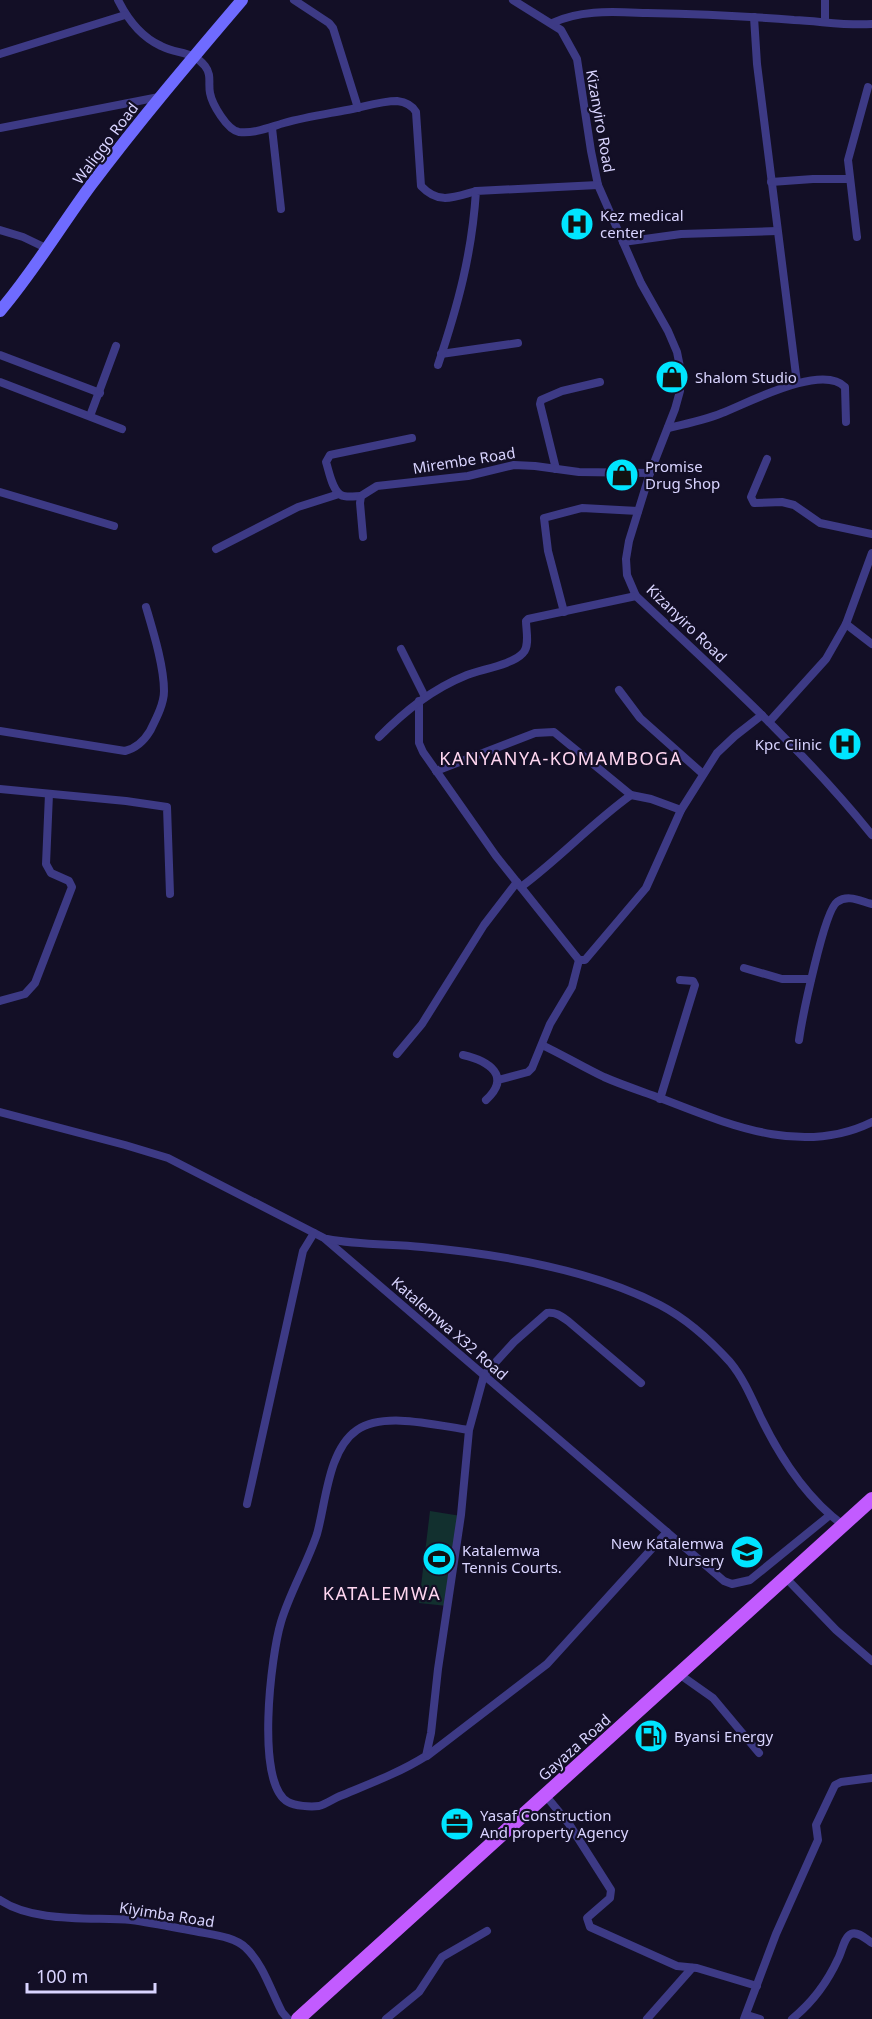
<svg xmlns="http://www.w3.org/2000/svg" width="872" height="2019" viewBox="0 0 872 2019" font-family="'Noto Sans',sans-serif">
<rect width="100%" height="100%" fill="#130f26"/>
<!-- green -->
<polygon fill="#12302f" points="430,1511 461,1516 447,1606 419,1603"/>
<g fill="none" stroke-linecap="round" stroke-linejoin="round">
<!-- street -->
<g stroke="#3d3a85" stroke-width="8">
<path d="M 118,0 C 127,18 141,37 161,46 C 178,55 192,50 205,66 C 212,75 208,83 210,93 C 212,104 227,130 239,132 C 254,134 270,127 284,123 C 305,117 326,114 347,110 C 363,107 381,101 397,101 C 405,102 412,105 416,112 L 421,186 C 439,205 454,197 476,191"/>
<polyline points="294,0 329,23 333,28 358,108"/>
<path d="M 513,0 L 561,30 L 577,59 L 591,151 L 598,185 L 641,283 L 668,331 L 677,352 L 681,372 L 680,391 L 675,409 L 650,473 L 629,541 L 626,559 L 627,575 L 636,596 C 718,673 802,748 872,835"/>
<polyline points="754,17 757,64 797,383"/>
<polyline points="825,22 825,0"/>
<path d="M 552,23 C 582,9 615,12 647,13 C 696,14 745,16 794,20 C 820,21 846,26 872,24"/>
<polyline points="0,54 125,15"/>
<polyline points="0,128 159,97"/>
<polyline points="272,128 281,209"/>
<polyline points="771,182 813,179 850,179"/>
<polyline points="0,230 23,237 48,249"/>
<polyline points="857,237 848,160 868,87"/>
<polyline points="623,242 681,234 777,231"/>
<polyline points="441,354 518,343"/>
<polyline points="0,355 100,393"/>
<path d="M 438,365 C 458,305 472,254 476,191 L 598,185"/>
<polyline points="0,382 122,429"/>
<polyline points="90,416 116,346"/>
<path d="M 668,428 C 686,424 705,420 722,413 C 748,403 822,363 845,387 L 846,422"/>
<polyline points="767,459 751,497 754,503 782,502 794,505 820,523 872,534"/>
<polyline points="556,469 540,404 541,400 562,391 600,382"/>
<polyline points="0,492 114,526"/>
<path d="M 361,496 C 356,496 346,498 341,495 C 332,490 329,471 326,462 L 330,455 L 412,438"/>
<polyline points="363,537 360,503 361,496 377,486 468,476 514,465 535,466 579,472 650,473"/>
<polyline points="216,549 298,507 339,494"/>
<polyline points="564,612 548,551 544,518 582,508 638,511"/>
<polyline points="846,624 872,644"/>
<polyline points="401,649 425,697"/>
<polyline points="619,690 640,718 703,774"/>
<polyline points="419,701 419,743 423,752 496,856 579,960"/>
<polyline points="769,722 826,659 846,624 872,553"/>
<path d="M 0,731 L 125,751 C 137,748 144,741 150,731 C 156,719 164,704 164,691 C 164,666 153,631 146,607"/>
<path d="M 379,737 C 405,711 432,689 467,675 C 482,669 512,665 523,653 C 530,646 526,630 526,621 L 528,619 L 636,596"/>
<polyline points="436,771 535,733 554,732 631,795 651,799 681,810"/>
<polyline points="0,789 126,801 167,807 170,894"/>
<path d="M 521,887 C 560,858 592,823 631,795"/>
<polyline points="579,960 585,960 646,888 681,810 717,753 735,736 762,715"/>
<polyline points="744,968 782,979 811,979"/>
<polyline points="0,1001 25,994 35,983 72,887 69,881 51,873 46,864 49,794"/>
<path d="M 799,1040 C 802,1019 824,911 837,902 C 848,894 860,901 872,904"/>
<path d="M 542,1045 C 563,1055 583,1067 604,1077 C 622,1085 641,1091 660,1098 C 728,1124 801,1157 872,1122"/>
<polyline points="397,1054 422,1024 484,925 517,882"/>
<path d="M 463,1055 C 489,1061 512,1076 486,1100"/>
<polyline points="498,1080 528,1072 532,1068 550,1024 572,987 579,960"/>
<polyline points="660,1099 695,985 693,981 680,980"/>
<polyline points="0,1112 125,1145 168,1158 324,1238 724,1581 732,1584 750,1580 830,1515"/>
<path d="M 327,1239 C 359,1245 390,1244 422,1247 C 498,1254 592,1270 660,1305 C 687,1319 710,1340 730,1362 C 744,1379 752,1399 761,1418 C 781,1459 806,1498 843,1525"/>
<path d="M 469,1430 C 439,1426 384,1411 357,1430 C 328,1450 326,1502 317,1534 C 307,1564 290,1592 281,1622 C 271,1655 255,1784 288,1802 C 295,1806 310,1807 319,1806 C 326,1804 333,1799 340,1796 C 369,1784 399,1773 426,1756 L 431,1733 L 438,1669 L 461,1515 L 469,1430 L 484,1375 L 514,1342 L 547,1313 C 556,1312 561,1316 568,1321 L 641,1383"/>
<polyline points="247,1504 303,1251 314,1233"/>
<polyline points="785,1577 836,1630 872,1661"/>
<polyline points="679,1674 713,1698 759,1753"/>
<polyline points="427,1756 547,1664 667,1532"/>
<polyline points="546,1796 569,1824 611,1890 610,1898 587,1918 590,1927 677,1966 697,1968 757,1986"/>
<path d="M 0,1900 C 34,1923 91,1917 131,1920 C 153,1923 177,1928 199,1932 C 214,1935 235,1937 246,1948 C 263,1964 271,1991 282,2012 L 288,2019"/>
<polyline points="747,2015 760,2019"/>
<polyline points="386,2019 419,1992 442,1957 487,1931"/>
<polyline points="647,2019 692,1968"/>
<polyline points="744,2019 776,1934 818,1840 816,1825 835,1785 841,1782 872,1778"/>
<path d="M 792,2019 C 813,2002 827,1983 838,1959 C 842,1952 844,1937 851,1934 C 858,1931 866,1939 872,1943"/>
</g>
<!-- secondary -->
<path stroke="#6f6bff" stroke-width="12" d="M 0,311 C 34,271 60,227 91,185 C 139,121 190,61 242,0"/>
<!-- primary -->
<polyline stroke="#c25bff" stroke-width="14" points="298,2019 872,1499"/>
</g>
<!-- icons -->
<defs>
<g id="hospital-disc" transform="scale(1.725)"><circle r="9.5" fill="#00e5ff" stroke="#130f26"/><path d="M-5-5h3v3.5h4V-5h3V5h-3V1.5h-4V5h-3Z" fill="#111"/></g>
<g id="shop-disc" transform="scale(1.725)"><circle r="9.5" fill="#00e5ff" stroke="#130f26"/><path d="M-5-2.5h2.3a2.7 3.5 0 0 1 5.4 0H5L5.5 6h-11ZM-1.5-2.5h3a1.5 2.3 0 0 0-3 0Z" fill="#111"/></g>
<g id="school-disc" transform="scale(1.725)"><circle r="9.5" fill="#00e5ff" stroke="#130f26"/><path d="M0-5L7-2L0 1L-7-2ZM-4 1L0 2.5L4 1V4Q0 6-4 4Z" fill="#111"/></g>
<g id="stadium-disc" transform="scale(1.725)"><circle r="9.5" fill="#00e5ff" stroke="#130f26"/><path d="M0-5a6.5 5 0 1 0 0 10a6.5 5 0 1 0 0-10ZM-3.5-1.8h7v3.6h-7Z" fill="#111"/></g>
<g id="fuel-disc" transform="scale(1.725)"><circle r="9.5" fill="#00e5ff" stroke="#130f26"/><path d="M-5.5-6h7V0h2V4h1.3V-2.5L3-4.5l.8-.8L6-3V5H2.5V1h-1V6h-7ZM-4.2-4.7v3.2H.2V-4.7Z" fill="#111"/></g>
<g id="office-disc" transform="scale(1.725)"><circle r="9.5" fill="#00e5ff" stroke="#130f26"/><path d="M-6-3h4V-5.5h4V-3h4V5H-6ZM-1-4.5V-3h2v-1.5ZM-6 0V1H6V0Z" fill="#111"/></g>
</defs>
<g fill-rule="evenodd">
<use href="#hospital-disc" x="577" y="224"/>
<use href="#shop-disc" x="672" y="377"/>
<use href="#shop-disc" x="622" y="475"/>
<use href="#hospital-disc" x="845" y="744"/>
<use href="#school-disc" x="747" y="1552"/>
<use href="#stadium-disc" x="439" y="1559"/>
<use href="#fuel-disc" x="651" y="1736"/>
<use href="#office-disc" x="457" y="1824"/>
</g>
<g text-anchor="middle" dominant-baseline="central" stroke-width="4.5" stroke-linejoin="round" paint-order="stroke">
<!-- street labels -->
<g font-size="15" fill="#d9d4ff" stroke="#130f26">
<text transform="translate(601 121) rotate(80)">Kizanyiro Road</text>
<text transform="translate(105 143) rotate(-53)">Waliggo Road</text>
<text transform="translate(464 460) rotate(-9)">Mirembe Road</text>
<text transform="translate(687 623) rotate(44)">Kizanyiro Road</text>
<text transform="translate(450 1328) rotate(41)">Katalemwa X32 Road</text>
<text transform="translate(574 1747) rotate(-42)">Gayaza Road</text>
<text transform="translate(167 1914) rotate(9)">Kiyimba Road</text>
</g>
<!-- poi labels -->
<g font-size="15" fill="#d9d4ff" stroke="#130f26" text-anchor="start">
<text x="600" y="215">Kez medical<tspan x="600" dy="17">center</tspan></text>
<text x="695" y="377">Shalom Studio</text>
<text x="645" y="466">Promise<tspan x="645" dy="17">Drug Shop</tspan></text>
<text x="822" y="744" text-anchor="end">Kpc Clinic</text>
<text x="724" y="1543" text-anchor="end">New Katalemwa<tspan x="724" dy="17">Nursery</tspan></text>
<text x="462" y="1550">Katalemwa<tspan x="462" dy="17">Tennis Courts.</tspan></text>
<text x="674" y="1736">Byansi Energy</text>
<text x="480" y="1815">Yasaf Construction<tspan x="480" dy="17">And property Agency</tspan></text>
</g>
<!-- quarter labels -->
<g font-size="18" letter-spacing="1.5" fill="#ffd6f0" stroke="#130f26">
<text x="561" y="758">KANYANYA-KOMAMBOGA</text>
<text x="382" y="1593">KATALEMWA</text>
</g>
</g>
<!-- scale -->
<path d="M27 1983v9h128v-9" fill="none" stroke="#d9d4ff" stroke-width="3"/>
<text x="36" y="1983" font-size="18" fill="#d9d4ff" stroke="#130f26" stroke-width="4.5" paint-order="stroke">100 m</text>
</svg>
